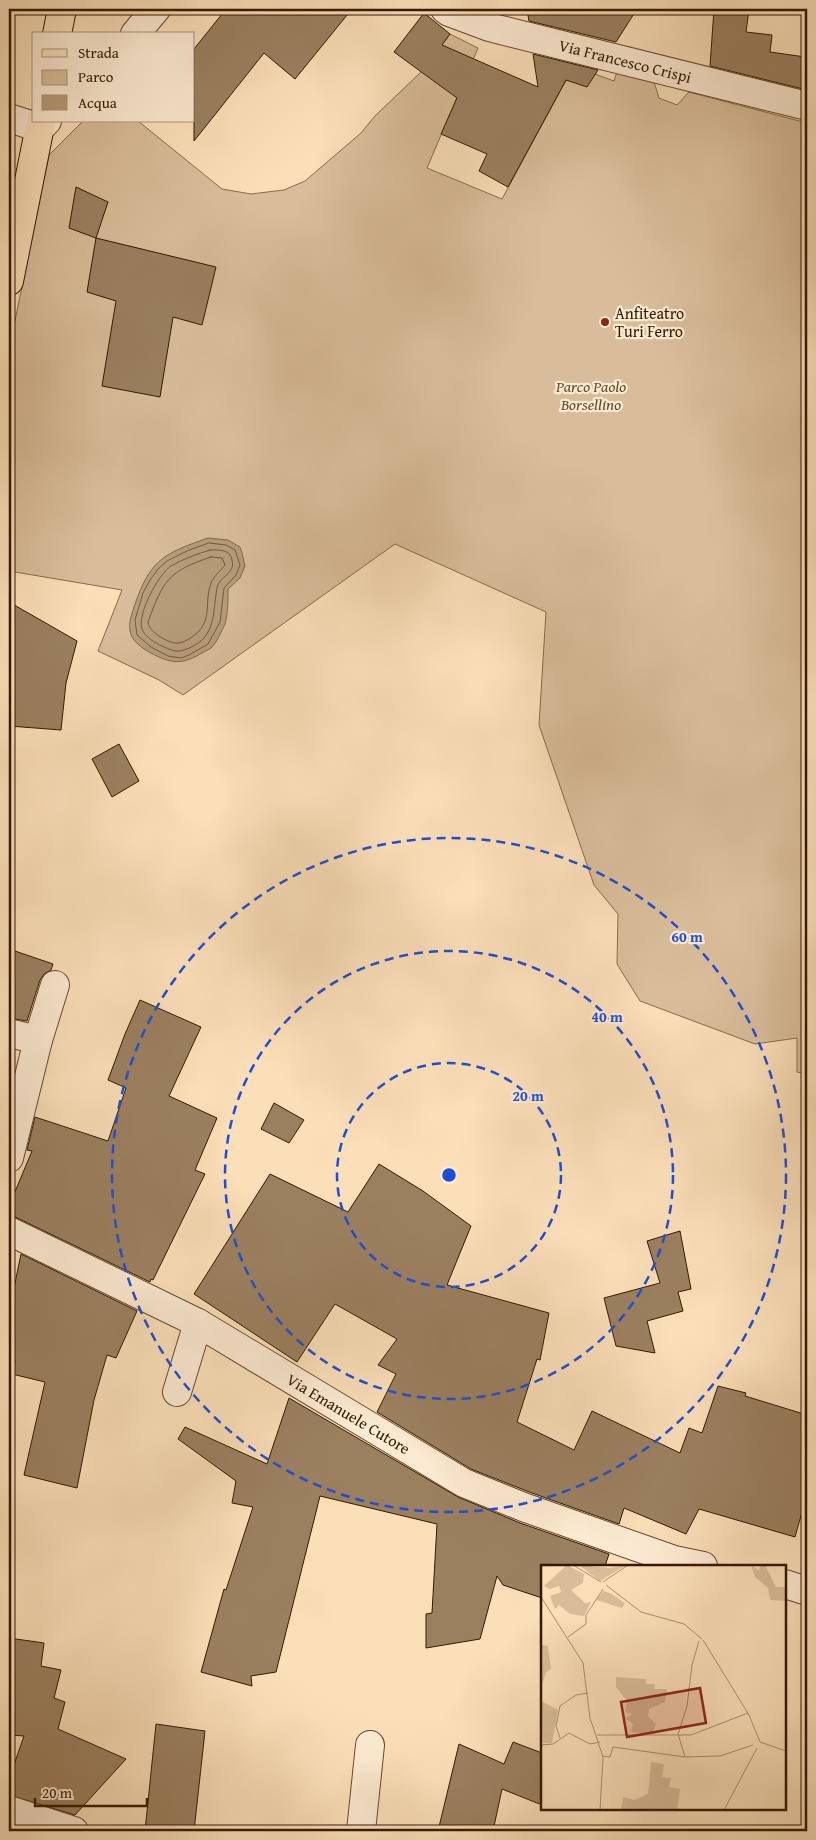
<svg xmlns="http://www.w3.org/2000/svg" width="816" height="1840" viewBox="0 0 816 1840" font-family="'Gentium Book Plus',serif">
<rect width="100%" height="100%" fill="#fbdfb9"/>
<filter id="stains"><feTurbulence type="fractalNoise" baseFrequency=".004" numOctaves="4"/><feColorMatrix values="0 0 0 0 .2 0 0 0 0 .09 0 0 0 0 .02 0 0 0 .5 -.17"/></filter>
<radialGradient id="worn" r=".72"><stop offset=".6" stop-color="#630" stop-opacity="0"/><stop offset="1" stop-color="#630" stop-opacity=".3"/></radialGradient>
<!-- green -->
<polygon fill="#d9bd9a" stroke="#866b4d" points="450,34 478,48 427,168 502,199 577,60 597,67 595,74 614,81 617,72 654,82 659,98 677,105 689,92 807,123 807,1074 797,1072 797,1038 755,1044 640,1001 617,964 618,914 594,885 539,725 546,612 395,544 183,695 159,680 98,651 122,590 9,571 9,350 49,155 83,121 138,121 222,189 251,194 284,190 305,181 361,133 375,116 421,72"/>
<!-- water -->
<path fill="#b79c7a" stroke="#826849" d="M 208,538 L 228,540 L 240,547 L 242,553 L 245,566 L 240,578 L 228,589 C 228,600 228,613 225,624 C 222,630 217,642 212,647 C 209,650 205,651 202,653 C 187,662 176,665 159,657 C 150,653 137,646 132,637 C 127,626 131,617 134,607 C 150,560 162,554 208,538 Z"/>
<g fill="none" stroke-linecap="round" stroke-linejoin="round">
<!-- shore -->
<g stroke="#755a3d" stroke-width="1">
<polygon points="209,543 226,545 235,550 240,565 236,575 224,588 220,622 208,644 189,655 181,658 168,656 151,647 137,635 135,620 143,593 150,580 158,569 167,561 187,551"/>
<path d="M 210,550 C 219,550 230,549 232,560 C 236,574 219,576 217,588 C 212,616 217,639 184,650 C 176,653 169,649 162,646 C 155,643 145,637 142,629 C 137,614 158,575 171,566 C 183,559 197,554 210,550 Z"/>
<path d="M 211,557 L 222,558 L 225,565 C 221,571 214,575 211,583 C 203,605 215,623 189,639 C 179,645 174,644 164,639 C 157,635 149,630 148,622 C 163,581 168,571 211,557 Z"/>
</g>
</g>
<!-- building -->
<g fill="#9b8060" stroke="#331900">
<polygon points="226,9 352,9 295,79 264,53 194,141 194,49"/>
<polygon points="527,9 637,9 616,42 529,21"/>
<polygon points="714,9 749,9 746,32 772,35 770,52 805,57 807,90 710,66"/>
<polygon points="424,13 450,34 442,45 538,87 533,54 598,70 587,87 566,80 508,187 479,171 487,154 441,134 457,98 394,52"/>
<polygon points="76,187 108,202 96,238 69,228"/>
<polygon points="96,238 216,267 202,325 173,317 160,397 102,386 116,301 87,292"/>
<polygon points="9,602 77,641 66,683 61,730 9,726"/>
<polygon points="119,744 139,781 112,797 92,759"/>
<polygon points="9,949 53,964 51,970 44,974 40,980 27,1021 9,1018"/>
<polygon points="140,1000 201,1027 169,1096 217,1118 195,1170 205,1174 153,1280 151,1279 150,1282 9,1214 9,1206 32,1151 27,1150 35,1117 108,1141 126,1088 108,1080 125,1034"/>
<polygon points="274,1103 304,1120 289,1143 261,1129"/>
<polygon points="379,1164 423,1191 471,1226 447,1285 549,1313 540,1360 537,1359 517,1422 574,1450 592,1411 680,1453 689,1428 702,1433 718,1386 746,1393 745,1396 807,1415 807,1494 795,1537 699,1509 686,1534 624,1508 619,1524 532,1493 471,1469 377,1412 396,1374 378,1365 397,1339 335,1304 297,1362 194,1294 270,1174 348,1212"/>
<polygon points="680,1231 691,1289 678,1292 683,1311 647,1321 655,1353 616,1346 604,1298 660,1283 647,1241"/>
<polygon points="21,1254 137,1311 116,1358 107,1355 94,1400 77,1488 24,1475 45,1382 12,1374 15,1360 9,1358 9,1342 14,1318 9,1316 9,1312"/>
<polygon points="289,1398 458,1497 520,1523 609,1554 605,1566 542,1566 542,1598 503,1585 497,1576 480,1639 426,1648 426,1614 432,1613 437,1524 320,1496 276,1672 251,1676 252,1686 201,1672 224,1589 226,1590 253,1507 232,1503 236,1481 178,1439 185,1427 267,1464"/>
<polygon points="9,1638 44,1643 41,1666 61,1670 54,1698 65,1702 58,1729 126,1759 75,1815 9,1795 9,1779 24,1736 9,1735"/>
<polygon points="156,1724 205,1731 194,1831 145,1831"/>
<polygon points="513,1742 542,1753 542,1805 502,1789 493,1831 438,1831 459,1744 504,1764"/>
</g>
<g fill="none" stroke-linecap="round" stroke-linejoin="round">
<!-- minor casing -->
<g stroke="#654a2e" stroke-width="30">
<g id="minor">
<path id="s1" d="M 445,9 L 449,12 L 489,27 L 807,106"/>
<polyline points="135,34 156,9"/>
<polyline points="9,118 40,128 47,121"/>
<polyline points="9,1033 38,1040 9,1158"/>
<polyline points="38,1040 55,985"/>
<path id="s2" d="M 9,1231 L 198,1323 L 464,1483 L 526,1508 L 674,1560 L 703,1566"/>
<polyline points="177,1392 198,1323"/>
<polyline points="785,1584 807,1591"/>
<polyline points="9,1810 74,1831"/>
<polyline points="361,1831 370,1745"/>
</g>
</g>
<!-- major casing -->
<g stroke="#331900" stroke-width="30">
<g id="major">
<polyline points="57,34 62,9"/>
<polyline points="9,281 41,121"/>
</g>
</g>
<!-- minor -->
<use href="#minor" stroke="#fcead2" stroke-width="28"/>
<!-- major -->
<use href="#major" stroke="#fbdfb9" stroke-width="28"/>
</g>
<!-- distance rings -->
<g fill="none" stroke="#1d4ed8" stroke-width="2.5" stroke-dasharray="9 6">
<circle cx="449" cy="1175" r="112"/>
<circle cx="449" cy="1175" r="224"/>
<circle cx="449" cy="1175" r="337"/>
</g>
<!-- markers -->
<circle fill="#8f2418" stroke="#fcead2" stroke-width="2" cx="605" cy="322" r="5"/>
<g text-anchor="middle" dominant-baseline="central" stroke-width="4.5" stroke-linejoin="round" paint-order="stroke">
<!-- street labels -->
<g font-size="16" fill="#331900" stroke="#fcead2">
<text stroke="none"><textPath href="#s1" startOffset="188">Via Francesco Crispi</textPath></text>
<text stroke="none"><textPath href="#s2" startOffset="386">Via Emanuele Cutore</textPath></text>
</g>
<!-- poi labels -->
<g font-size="16" fill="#331900" stroke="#fcead2" text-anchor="start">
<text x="615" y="313">Anfiteatro<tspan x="615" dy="18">Turi Ferro</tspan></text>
</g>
<!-- park labels -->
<g font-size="16" font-style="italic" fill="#654a2e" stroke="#fcead2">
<text x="591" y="386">Parco Paolo<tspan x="591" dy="18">Borsellino</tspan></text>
</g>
</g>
<!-- overview -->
<g transform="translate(541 1565)">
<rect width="245" height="245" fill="#fbdfb9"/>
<path d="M 26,0 L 43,9 L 42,18 L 30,25 L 44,38 L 50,37 L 43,51 L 29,49 L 18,40 L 14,44 L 9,31 L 20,27 L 18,21 L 9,24 L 3,21 ZM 38,0 L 69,3 L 85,0 L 59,16 ZM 210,0 L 218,6 L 219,0 L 224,0 L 235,22 L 245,22 L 245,36 L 229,35 L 227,23 L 214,12 ZM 62,26 L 69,28 L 84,38 L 81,43 L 55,35 ZM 0,80 L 7,81 L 10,104 L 5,107 L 0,123 ZM 75,112 L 105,114 L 105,119 L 114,119 L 113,124 L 126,124 L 124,137 L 108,144 L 107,151 L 115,159 L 111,169 L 90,167 L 92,159 L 84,153 L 91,149 L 84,147 L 86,136 L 75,122 ZM 0,136 L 17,145 L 11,178 L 2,178 ZM 110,197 L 123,199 L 121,212 L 130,213 L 128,222 L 139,224 L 136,245 L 80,245 L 82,232 L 93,235 L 107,229 Z" fill="#d9bd9a"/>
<path fill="none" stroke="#ab906f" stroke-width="1" d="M 32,0 L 60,17M 62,17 L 87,0M 65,20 L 100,47 L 143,59 L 161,74M 0,32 L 42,98 L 49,153 L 62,192 L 59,245M 27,72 L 45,59 L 45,50 L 62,24M 162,75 L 208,150 L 219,177 L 245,186M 56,170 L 150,170 L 207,148M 19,173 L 15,161 L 19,141 L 35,130 L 47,128M 0,180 L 12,179 L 28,168 L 49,179 L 59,177M 61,191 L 69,192 L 72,182 L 144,192 L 179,191 L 212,180M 144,192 L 137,169 L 146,141 L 151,100 L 158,76M 183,245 L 216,183"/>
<path fill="#8f2418" fill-opacity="0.15" stroke="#8f2418" stroke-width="2.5" d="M 159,123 L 165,158 L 86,172 L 80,137 Z"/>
<rect width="245" height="245" fill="none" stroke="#331900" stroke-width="2.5"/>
</g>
<circle cx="449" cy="1175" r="8" fill="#1d4ed8" stroke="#fcead2" stroke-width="2.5"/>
<g font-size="15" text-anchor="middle" font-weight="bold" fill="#1d4ed8" stroke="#fcead2" stroke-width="4.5" stroke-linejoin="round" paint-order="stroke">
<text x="687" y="942">60 m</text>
<text x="607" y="1022">40 m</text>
<text x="528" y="1101">20 m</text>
</g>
<!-- margin -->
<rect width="816" height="1840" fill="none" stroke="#fbdfb9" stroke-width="30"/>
<rect x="10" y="10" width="796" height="1820" fill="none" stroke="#331900" stroke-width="2.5"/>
<rect x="15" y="15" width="786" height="1810" fill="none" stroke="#331900"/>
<!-- legend -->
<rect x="32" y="32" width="162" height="90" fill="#fcead2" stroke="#ac967e"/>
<rect x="42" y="49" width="25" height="8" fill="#fbdfb9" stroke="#ac967e"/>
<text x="78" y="58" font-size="15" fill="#331900">Strada</text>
<rect x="42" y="70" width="25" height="15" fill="#d9bd9a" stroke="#ac967e"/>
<text x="78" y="82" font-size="15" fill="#331900">Parco</text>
<rect x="42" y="95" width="25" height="15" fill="#b79c7a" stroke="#ac967e"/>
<text x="78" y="108" font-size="15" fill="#331900">Acqua</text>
<!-- scale -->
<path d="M35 1798v8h112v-8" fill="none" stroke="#331900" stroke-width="2.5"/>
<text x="42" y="1798" font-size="15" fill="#331900" stroke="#fcead2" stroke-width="4" paint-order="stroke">20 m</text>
<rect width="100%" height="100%" filter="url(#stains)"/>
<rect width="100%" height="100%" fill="url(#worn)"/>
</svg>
